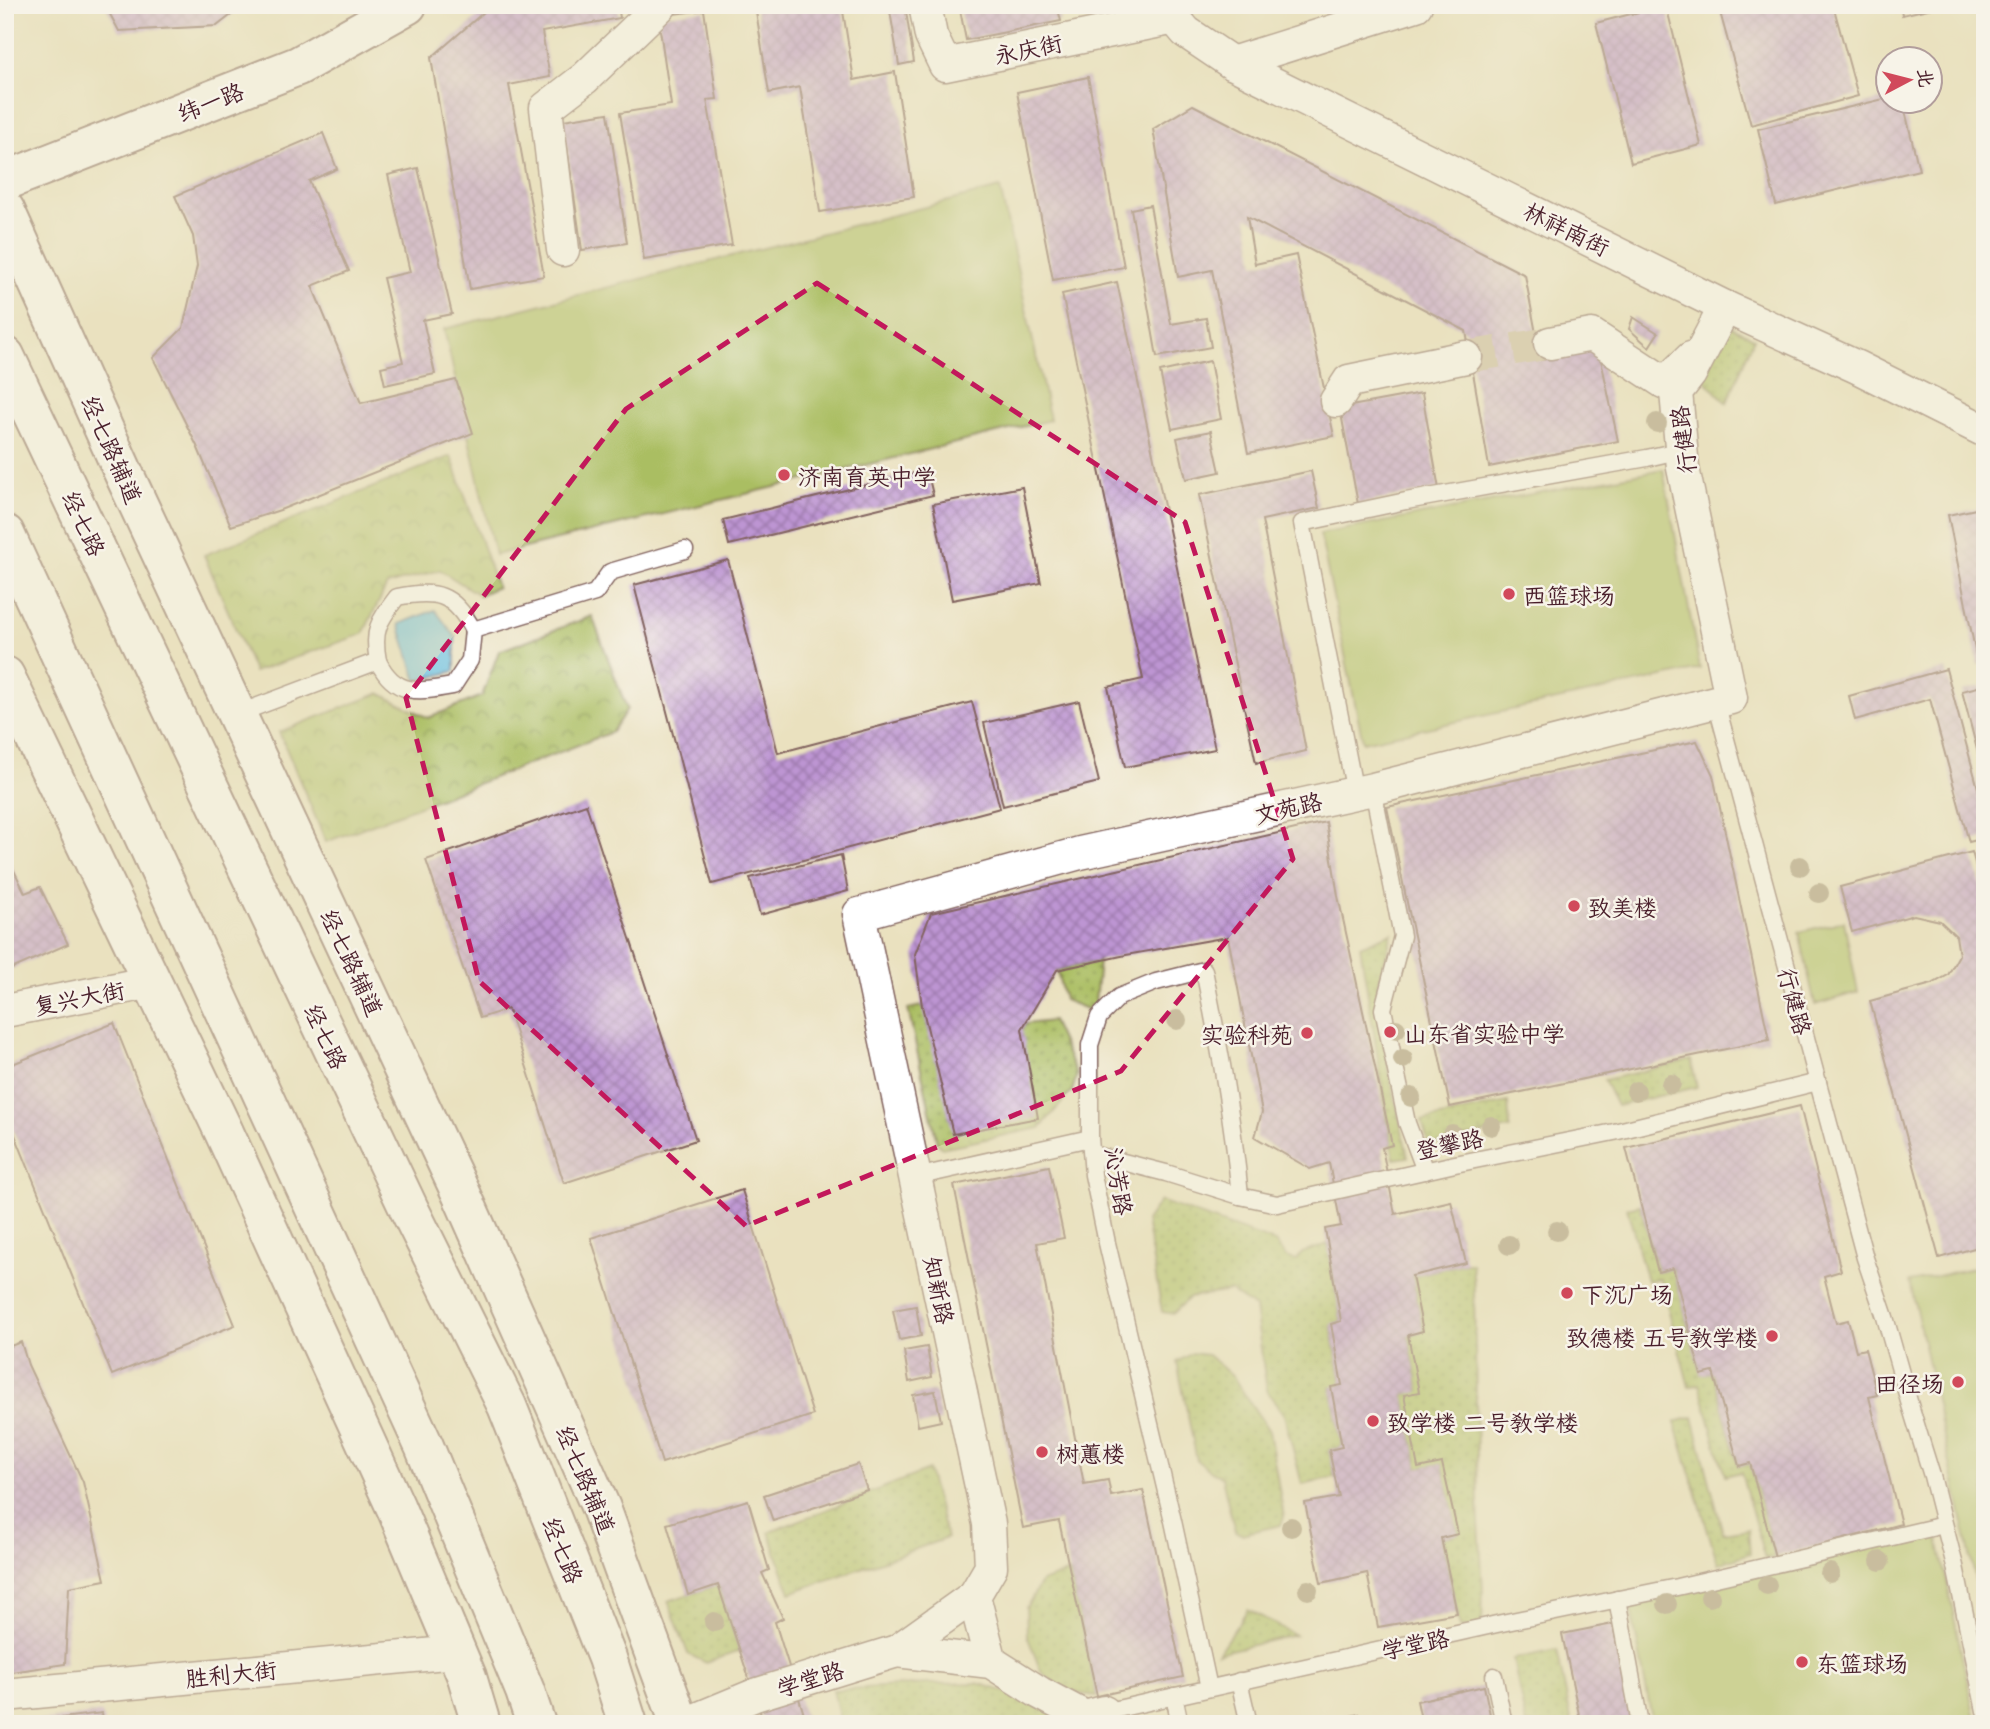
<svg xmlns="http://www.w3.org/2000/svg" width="1990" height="1729" viewBox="0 0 1990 1729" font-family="'Playpen Sans','LXGW WenKai TC',sans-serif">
<defs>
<pattern id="grass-dots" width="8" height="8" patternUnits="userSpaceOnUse" patternTransform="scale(1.75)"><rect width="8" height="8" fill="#aabe62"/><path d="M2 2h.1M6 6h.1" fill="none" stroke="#8c9a51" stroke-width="1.8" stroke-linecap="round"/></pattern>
<pattern id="park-crowns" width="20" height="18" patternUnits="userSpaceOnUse" patternTransform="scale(1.75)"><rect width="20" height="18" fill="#aabe62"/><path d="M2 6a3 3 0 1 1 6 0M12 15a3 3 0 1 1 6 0" fill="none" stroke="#8c9a51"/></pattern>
<pattern id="building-cross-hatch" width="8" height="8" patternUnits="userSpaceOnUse" patternTransform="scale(1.75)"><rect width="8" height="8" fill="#bd95d3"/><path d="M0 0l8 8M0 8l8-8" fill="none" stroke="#9c79ab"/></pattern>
</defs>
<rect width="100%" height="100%" fill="#f7f3e8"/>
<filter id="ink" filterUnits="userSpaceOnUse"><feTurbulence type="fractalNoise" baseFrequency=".0143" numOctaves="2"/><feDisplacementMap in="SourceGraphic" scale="14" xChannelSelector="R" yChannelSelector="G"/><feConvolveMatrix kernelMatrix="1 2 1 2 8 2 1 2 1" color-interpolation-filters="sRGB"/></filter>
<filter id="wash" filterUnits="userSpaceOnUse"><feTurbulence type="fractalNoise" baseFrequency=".00686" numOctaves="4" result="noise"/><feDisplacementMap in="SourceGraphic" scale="28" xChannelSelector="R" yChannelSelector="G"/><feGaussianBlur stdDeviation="1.57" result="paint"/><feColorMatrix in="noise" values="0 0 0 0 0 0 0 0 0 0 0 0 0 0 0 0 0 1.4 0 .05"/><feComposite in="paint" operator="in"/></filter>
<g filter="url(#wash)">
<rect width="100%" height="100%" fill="#eae1bf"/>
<!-- grass -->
<g fill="url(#grass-dots)" stroke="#7a6e46" stroke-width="2">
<polygon points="1726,324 1754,338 1727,403 1702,377"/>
<polygon points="1392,933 1376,994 1390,1076 1408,1157 1394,1159 1360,946"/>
<polygon points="1099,961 1094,1012 1064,1000 1057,970"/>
<polygon points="922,1006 1022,1029 1025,1024 1052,1021 1077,1075 1072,1091 1040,1128 942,1148 937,1143 908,1009"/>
<polygon points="1691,1060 1697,1087 1617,1106 1604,1080"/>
<polygon points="1508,1102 1510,1128 1429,1145 1422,1121"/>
<polygon points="1160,1201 1275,1242 1286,1257 1296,1261 1302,1253 1328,1244 1341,1321 1331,1325 1342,1385 1331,1388 1342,1447 1329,1450 1335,1477 1302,1484 1284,1415 1267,1391 1255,1308 1230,1291 1189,1298 1173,1314 1162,1312 1146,1221"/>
<polygon points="1640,1205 1658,1272 1673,1268 1701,1374 1713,1372 1738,1466 1750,1463 1775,1557 1765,1559 1741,1472 1725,1476 1699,1384 1689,1387 1660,1278 1647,1281 1627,1208"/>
<polygon points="1466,1263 1472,1263 1474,1288 1478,1505 1483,1590 1482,1628 1460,1627 1441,1538 1458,1534 1442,1464 1418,1468 1404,1395 1419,1391 1408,1335 1423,1331 1412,1276"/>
<polygon points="1192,1353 1208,1355 1233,1377 1269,1431 1284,1517 1281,1525 1242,1534 1235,1532 1222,1478 1197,1461 1177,1362"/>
<polygon points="1693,1417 1723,1533 1748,1529 1750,1553 1718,1564 1675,1422"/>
<polygon points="928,1470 947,1538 790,1593 769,1532"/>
<polygon points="1070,1572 1097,1696 1067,1692 1041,1672 1027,1635 1026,1608 1041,1582"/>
<polygon points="718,1585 740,1651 706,1663 688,1654 668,1601"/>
<polygon points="1248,1609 1295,1635 1218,1653"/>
<polygon points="1557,1650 1572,1724 1526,1724 1513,1659"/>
<polygon points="977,1683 1016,1695 1078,1724 841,1724 833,1690 927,1684"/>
</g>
<!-- park -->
<g fill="url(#park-crowns)" stroke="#7a6e46" stroke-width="2">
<polygon points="451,456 497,587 479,595 440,570 387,585 363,634 254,672 204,555"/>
<polygon points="592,616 627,709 612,732 326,842 279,732 380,693 428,718 482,696 499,651"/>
</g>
<!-- pitch -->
<g fill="#aabe62" stroke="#7a6e46" stroke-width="2">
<polygon points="1000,188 1050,420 495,555 444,329"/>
<polygon points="1663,469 1700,669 1363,742 1320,534"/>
<polygon points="1844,921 1858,992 1815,1005 1799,932"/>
<polygon points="1985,1265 1985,1623 1910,1282"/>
<polygon points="1936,1529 1976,1724 1653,1724 1629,1600"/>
</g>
<!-- water -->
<polygon fill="#63bde0" stroke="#566e86" stroke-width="2" points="435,610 455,636 455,671 417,681 399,624"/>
<g id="blocks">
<!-- building -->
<g fill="url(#building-cross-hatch)">
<polygon points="105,5 244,5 217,26 119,31"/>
<polygon points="492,5 618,5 620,18 542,32 550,77 509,85 544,276 470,289 431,58"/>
<polygon points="755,5 842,5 854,80 895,72 914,197 820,212 800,87 769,93"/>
<polygon points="889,5 905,5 914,62 899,65"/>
<polygon points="959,5 1057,5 1061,21 966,40"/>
<polygon points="1666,5 1701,145 1631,163 1596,23"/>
<polygon points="1718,5 1833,5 1858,96 1751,125"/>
<polygon points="1900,5 1940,5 1941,6 1902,15"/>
<polygon points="704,10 717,99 707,100 732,245 644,260 620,113 671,105 658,16"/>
<polygon points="1088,77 1124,267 1053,280 1017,92"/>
<polygon points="1888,98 1888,102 1903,102 1919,170 1776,205 1758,129"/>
<polygon points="1193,105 1525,275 1541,360 1599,350 1618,441 1489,467 1466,331 1247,217 1255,264 1296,255 1334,436 1248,453 1212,270 1178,277 1153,129"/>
<polygon points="608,113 627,243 582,250 563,120"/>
<polygon points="323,133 337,169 309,181 349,271 312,286 361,403 456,380 473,433 280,510 231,526 197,446 153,358 183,328 197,266 193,236 175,196"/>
<polygon points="418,168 452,314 423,320 435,374 385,385 381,367 403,362 383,278 410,272 388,175"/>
<polygon points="1150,205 1171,324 1206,318 1211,347 1157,357 1131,209"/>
<polygon points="1117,282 1215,749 1125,767 1108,687 1143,679 1062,294"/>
<polygon points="1633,317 1658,333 1649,347 1629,329"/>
<polygon points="1210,361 1221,419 1172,429 1160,372"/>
<polygon points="1422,393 1439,489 1358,504 1340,408"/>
<polygon points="1211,431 1220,472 1186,479 1177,438"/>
<polygon points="927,470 933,495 729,545 723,520"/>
<polygon points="1311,471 1319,508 1262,520 1306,751 1256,763 1199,495"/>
<polygon points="1022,487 1041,583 952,600 933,504"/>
<polygon points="1985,507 1985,664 1978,665 1948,515"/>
<polygon points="728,560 778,753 972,702 1000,808 712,884 634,585"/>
<polygon points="1946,669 1983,807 1985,807 1985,838 1969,842 1930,699 1855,720 1849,696"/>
<polygon points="1985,685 1985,777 1984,777 1962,691"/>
<polygon points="1079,701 1099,782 1003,806 984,723"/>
<polygon points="1697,741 1713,775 1769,1040 1450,1107 1387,807"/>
<polygon points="586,804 696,1140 564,1183 508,1009 480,1018 426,860"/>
<polygon points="1326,822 1338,896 1392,1145 1382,1148 1395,1214 1451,1201 1466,1263 1412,1276 1423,1331 1408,1335 1419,1392 1404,1395 1418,1468 1442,1463 1458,1534 1441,1538 1457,1613 1378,1627 1367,1573 1321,1583 1305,1503 1339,1497 1329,1450 1342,1447 1331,1387 1342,1385 1331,1324 1341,1321 1325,1229 1341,1226 1329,1163 1310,1169 1255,1137 1262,1112 1228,937 1126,955 1057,970 1022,1029 1038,1118 953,1134 922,1006 915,954 931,913"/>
<polygon points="5,852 25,893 40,887 68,944 5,972"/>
<polygon points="1972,852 1985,900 1985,1245 1939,1258 1870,1001 1932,984 1948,975 1959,955 1956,936 1940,921 1914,915 1852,932 1840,887"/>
<polygon points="841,855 848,891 760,915 750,878"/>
<polygon points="114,1023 235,1325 112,1375 5,1110 5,1067"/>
<polygon points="1800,1106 1841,1271 1824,1276 1836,1323 1848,1320 1856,1351 1865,1349 1877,1395 1869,1397 1901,1524 1775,1557 1750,1463 1739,1466 1713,1372 1701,1375 1673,1268 1658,1272 1626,1148"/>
<polygon points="1049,1166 1064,1238 1037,1243 1084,1484 1108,1480 1111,1496 1143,1490 1183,1677 1097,1696 1059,1521 1023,1528 954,1185"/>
<polygon points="742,1190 813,1415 662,1463 591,1238"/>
<polygon points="916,1306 921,1336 899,1340 893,1310"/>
<polygon points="21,1342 28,1365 83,1482 105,1580 69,1587 65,1664 5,1673 5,1348"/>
<polygon points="927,1347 932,1377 909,1382 904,1351"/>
<polygon points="935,1391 941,1421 918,1426 913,1395"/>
<polygon points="858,1464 867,1490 773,1521 764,1495"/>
<polygon points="748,1500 769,1570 762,1573 783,1618 775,1622 807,1724 764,1724 718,1585 688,1595 667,1524"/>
<polygon points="1613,1624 1632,1724 1581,1724 1562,1634"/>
<polygon points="1484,1686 1492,1724 1422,1724 1417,1701"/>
<polygon points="102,1713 104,1724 29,1724 29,1722"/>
<polygon points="1359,1714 1361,1724 1319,1724 1319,1723"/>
</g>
</g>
</g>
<g filter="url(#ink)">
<use href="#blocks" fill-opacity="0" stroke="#82635f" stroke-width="2"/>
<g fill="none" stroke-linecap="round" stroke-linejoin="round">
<!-- minor-tunnel -->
<polyline stroke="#cabaa1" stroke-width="32" stroke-dasharray="32 16" stroke-linecap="butt" points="1466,357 1550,343"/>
<!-- service casing -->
<g stroke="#82635f" stroke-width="19">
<g id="service">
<path d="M 378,661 C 372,630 379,621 397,597 C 436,590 453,592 473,630"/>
<polyline points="1716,702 1865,1258 1885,1317 1910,1405 1932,1476 1955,1566 1985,1711"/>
<path d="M 237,714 L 378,661 C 395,697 420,692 453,686 L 470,660 L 473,630 L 595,593 L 610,572 L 685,550"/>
<polyline points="1373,789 1402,936 1383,1009 1407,1123 1425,1171"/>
<polyline points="1355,793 1302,523 1406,501 1647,458 1682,450"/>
<polyline points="1092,1154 1166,1173 1240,1196 1277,1204 1455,1164 1614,1132 1818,1082"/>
<polyline points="916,1177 1090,1138"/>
<polyline points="1617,1599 1640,1724"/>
<polyline points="1494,1676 1504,1724"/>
<polyline points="1239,1681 1249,1724"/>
<path d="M 1209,1688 L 1173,1521 L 1107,1243 L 1093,1175 L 1090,1138 L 1090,1045 L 1099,1017 L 1119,997 L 1156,982 L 1204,970 C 1219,1045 1233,1120 1240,1196"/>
<polyline points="1174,1696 1180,1724"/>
<polyline points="1104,1712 1497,1624 1677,1587 1944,1525"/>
</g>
</g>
<!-- minor casing -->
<g stroke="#82635f" stroke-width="35">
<g id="minor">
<polyline points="925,5 931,36 945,65 1175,18"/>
<polyline points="1163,5 1186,32 1232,63 1725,307 1857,367 1985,431"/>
<polyline points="1232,63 1416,5"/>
<polyline points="563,250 546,108 585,78 661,5"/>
<polyline points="1550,343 1592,335 1665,383 1691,358"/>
<polyline points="1336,401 1349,381 1466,357"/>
<polyline points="5,1011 152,982"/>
<polyline points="897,1651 991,1662 1040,1693 1085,1717 1104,1712"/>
<polyline points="991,1662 974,1596 991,1567 989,1524 859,914 1080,853 1373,789 1731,698 1683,468 1676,392 1690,374 1725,307"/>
<polyline points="5,1695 456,1652"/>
<polyline points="685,1724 755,1695 897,1651 974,1596"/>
</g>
</g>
<!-- tertiary casing -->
<g stroke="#82635f" stroke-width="42">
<g id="tertiary">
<polyline points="5,210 124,474 460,1191 601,1508 680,1724"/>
<polyline points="5,676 223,1130 396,1508 467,1677 481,1724"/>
</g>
</g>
<!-- secondary casing -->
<g stroke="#82635f" stroke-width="42">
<polyline id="secondary" points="5,181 298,66 407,5"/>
</g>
<!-- primary casing -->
<g stroke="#82635f" stroke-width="42">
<g id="primary">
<polyline points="5,356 409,1209 507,1406 607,1658 628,1724"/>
<polyline points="5,534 424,1446 525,1691 536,1724"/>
</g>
</g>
<!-- service -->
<use href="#service" stroke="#fff" stroke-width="16"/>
<!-- minor -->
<use href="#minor" stroke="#fff" stroke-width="32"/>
<!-- tertiary -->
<use href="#tertiary" stroke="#fff" stroke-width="38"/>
<!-- secondary -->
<use href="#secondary" stroke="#fff" stroke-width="38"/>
<!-- primary -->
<use href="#primary" stroke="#fff" stroke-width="38"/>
</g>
<!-- trees -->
<g fill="#a29177">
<circle cx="1657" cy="423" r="10"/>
<circle cx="1800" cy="866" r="10"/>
<circle cx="1819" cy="893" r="10"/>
<circle cx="1177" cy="1020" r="10"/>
<circle cx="1396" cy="1029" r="10"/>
<circle cx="1403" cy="1059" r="10"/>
<circle cx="1671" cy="1084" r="10"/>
<circle cx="1636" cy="1091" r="10"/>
<circle cx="1411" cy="1097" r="10"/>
<circle cx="1491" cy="1126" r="10"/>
<circle cx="1452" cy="1134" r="10"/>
<circle cx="1557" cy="1231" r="10"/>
<circle cx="1509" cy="1245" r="10"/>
<circle cx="1291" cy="1527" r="10"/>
<circle cx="1880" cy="1561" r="10"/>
<circle cx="1830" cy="1573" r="10"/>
<circle cx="1767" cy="1585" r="10"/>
<circle cx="1308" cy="1590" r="10"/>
<circle cx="1710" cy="1597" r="10"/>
<circle cx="1667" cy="1604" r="10"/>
<circle cx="714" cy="1622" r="10"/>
</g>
</g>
<!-- marked area -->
<path d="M0 0H1990V1729H0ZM 817,283 L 1185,522 L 1293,859 L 1121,1071 L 746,1226 L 479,981 L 406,698 L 626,409 Z" fill="#eae1bf" fill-opacity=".55" fill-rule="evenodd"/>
<path fill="none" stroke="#c2185b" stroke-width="5" stroke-dasharray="14 9" stroke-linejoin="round" d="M 817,283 L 1185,522 L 1293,859 L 1121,1071 L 746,1226 L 479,981 L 406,698 L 626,409 Z"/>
<!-- markers -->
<g fill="#d1495b" stroke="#f7f3e8" stroke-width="2.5">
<circle cx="784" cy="475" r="7"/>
<circle cx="1509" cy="594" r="7"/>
<circle cx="1574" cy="906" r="7"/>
<circle cx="1390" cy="1032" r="7"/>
<circle cx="1307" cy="1033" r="7"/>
<circle cx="1567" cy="1293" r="7"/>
<circle cx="1772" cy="1336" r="7"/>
<circle cx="1958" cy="1382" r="7"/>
<circle cx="1373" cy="1421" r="7"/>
<circle cx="1042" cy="1452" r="7"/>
<circle cx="1802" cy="1662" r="7"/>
</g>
<g text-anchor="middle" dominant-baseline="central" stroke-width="5" stroke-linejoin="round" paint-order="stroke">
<!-- street labels -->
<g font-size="23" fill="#4a1f2b" stroke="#f7f3e8">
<text transform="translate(1028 48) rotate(-12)">永庆街</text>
<text transform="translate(210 101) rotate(-21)">纬一路</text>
<text transform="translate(1567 228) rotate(26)">林祥南街</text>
<text transform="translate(1682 440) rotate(-97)">行健路</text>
<text transform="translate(113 449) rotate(66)">经七路辅道</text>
<text transform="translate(85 523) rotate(65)">经七路</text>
<text transform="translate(1288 807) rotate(-13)">文苑路</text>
<text transform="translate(353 962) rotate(65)">经七路辅道</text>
<text transform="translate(79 997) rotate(-11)">复兴大街</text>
<text transform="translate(1796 1001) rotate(75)">行健路</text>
<text transform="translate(327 1036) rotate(65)">经七路</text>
<text transform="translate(1449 1143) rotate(-12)">登攀路</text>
<text transform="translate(1120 1181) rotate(81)">沁芳路</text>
<text transform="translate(940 1290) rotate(78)">知新路</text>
<text transform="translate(587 1479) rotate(67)">经七路辅道</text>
<text transform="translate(564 1550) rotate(68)">经七路</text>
<text transform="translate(1415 1643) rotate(-12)">学堂路</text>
<text transform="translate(231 1673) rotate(-6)">胜利大街</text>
<text transform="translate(810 1678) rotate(-17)">学堂路</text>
</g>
<!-- poi labels -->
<g font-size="23" fill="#4a1f2b" stroke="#f7f3e8" text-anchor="start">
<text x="798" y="475">济南育英中学</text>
<text x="1523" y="594">西篮球场</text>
<text x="1588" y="906">致美楼</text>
<text x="1404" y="1032">山东省实验中学</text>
<text x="1293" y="1033" text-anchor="end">实验科苑</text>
<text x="1581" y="1293">下沉广场</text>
<text x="1758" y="1336" text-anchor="end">致德楼 五号教学楼</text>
<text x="1944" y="1382" text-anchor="end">田径场</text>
<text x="1387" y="1421">致学楼 二号教学楼</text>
<text x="1056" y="1452">树蕙楼</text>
<text x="1816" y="1662">东篮球场</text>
</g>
</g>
<!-- margin -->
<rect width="1990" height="1729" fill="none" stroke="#f7f3e8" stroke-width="28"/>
<!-- north arrow -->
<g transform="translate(1909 80) rotate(83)"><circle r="33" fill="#f7f3e8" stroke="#b29e9c" stroke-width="2"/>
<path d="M0-5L12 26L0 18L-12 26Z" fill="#d1495b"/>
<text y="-10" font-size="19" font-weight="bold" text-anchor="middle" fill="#4a1f2b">北</text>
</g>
</svg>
